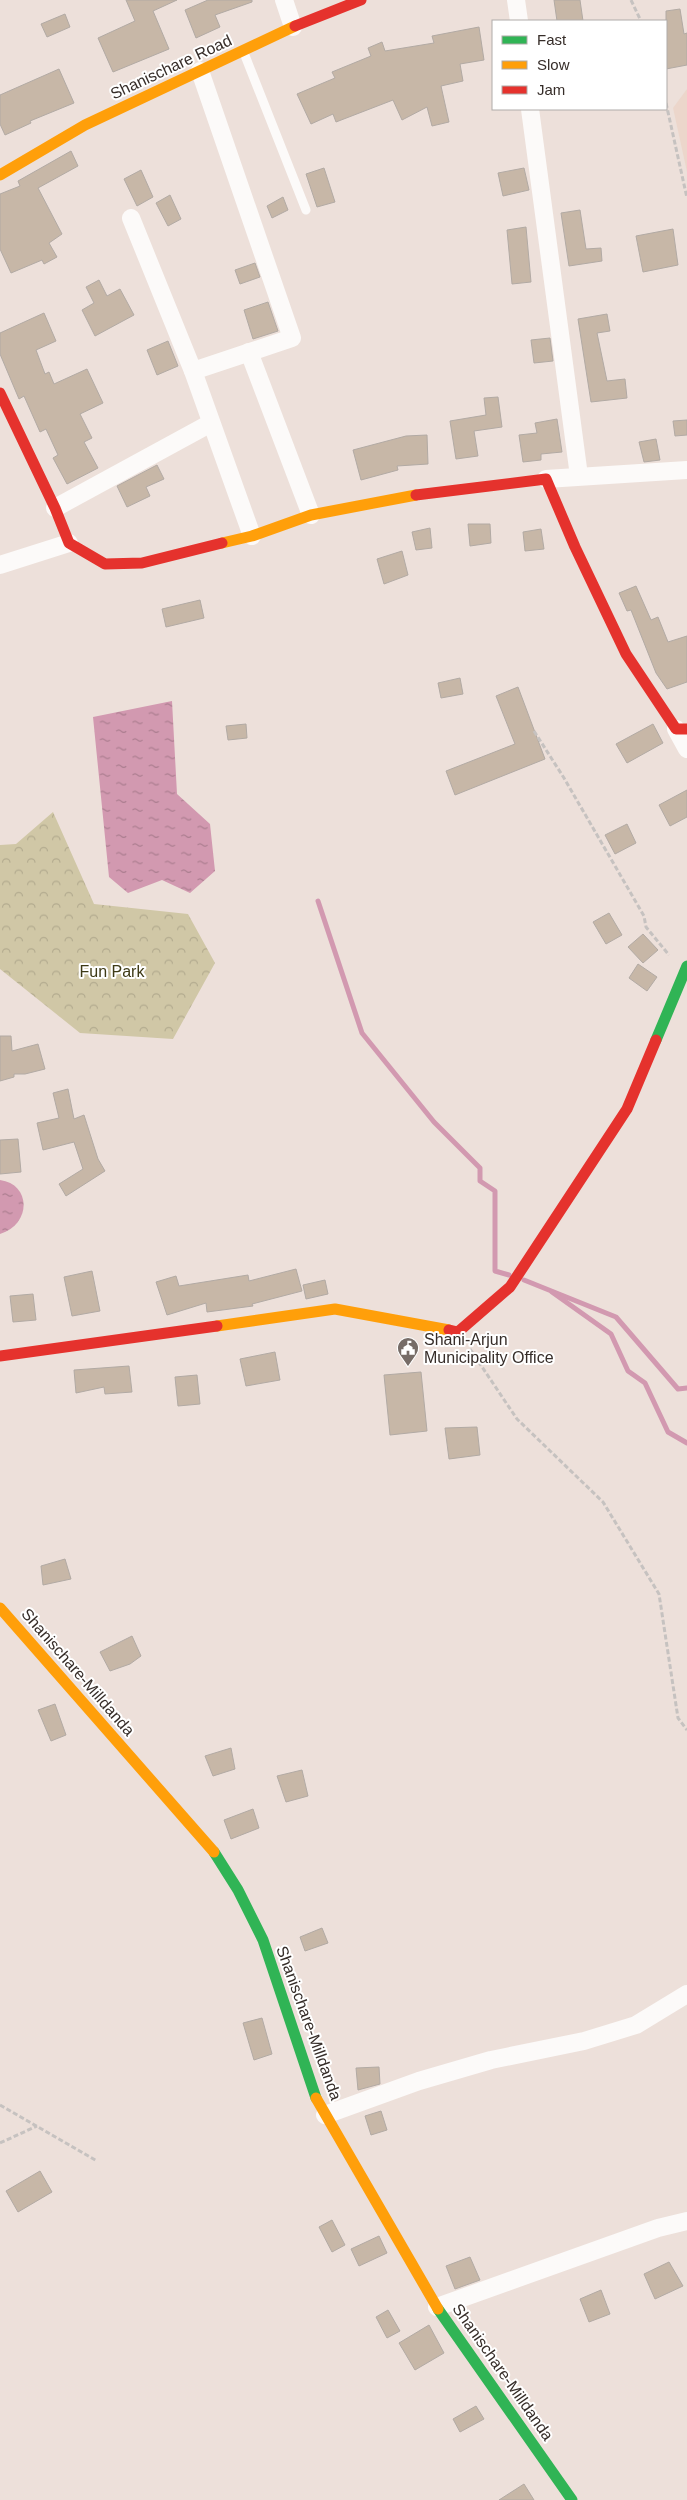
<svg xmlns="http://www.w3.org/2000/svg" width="687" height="2500" viewBox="0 0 687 2500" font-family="Helvetica,sans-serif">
<defs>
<pattern id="park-crowns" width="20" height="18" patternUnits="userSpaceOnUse" patternTransform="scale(1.25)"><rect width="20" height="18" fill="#d0c7a6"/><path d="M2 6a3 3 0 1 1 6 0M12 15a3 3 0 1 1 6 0" fill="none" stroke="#b3ab8f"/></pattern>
<pattern id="water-ripples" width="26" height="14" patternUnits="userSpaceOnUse" patternTransform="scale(1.25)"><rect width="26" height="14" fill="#d299b0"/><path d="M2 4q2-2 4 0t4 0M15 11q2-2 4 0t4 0" fill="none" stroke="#ab7d8f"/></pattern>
</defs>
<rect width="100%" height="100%" fill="#ede0da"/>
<!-- built -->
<polygon fill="#ecd6cb" points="687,89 687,172 673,108"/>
<!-- park -->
<polygon fill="url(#park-crowns)" points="53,812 94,904 188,914 215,963 173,1039 80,1033 0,969 0,845 16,844"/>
<!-- water -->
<g fill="url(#water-ripples)">
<polygon points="172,701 177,794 210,824 215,871 190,893 162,880 128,893 109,877 93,717"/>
<path d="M 0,1180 C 31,1184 32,1224 0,1234 Z"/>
</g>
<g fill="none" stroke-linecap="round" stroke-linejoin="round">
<!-- stream -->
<g stroke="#d299b0" stroke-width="5">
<polyline points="318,901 362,1033 434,1122 480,1168 480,1181 495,1191 495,1271 509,1275"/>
<polyline points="524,1280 616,1317 678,1389 687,1388"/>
<polyline points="552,1292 611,1334 628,1371 645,1383 668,1432 687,1443"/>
</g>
</g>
<!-- building -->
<g fill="#c7b7a7" stroke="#b2aaa4">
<polygon points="126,0 177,0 153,11 169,49 113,72 98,38 135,21"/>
<polygon points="208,0 252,0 252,2 215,15 220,27 196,38 185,10"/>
<polygon points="554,0 580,0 583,21 557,21"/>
<polygon points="680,9 684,34 687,33 687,65 666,69 666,11"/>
<polygon points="65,14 70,27 47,37 41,24"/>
<polygon points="479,27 484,60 460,64 463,81 441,86 449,122 432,126 427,107 402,120 393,100 336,122 333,114 311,124 297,94 335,78 332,72 371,56 368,48 382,42 385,51 434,43 432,36"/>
<polygon points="59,69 74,103 30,121 31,123 5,135 0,124 0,95"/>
<polygon points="71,151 78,166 38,188 62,234 49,243 57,257 44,264 42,260 11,273 0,249 0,194 20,186 18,181"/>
<polygon points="324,168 335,202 317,207 306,174"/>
<polygon points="524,168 529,190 503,196 498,173"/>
<polygon points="141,170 153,197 137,206 124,179"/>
<polygon points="170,195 181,219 168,226 156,203"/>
<polygon points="283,197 288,210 272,218 267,206"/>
<polygon points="580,210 586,249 601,248 602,261 569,266 561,213"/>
<polygon points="526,227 531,282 512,284 507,230"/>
<polygon points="673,229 678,265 643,272 636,236"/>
<polygon points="255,263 260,277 240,284 235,270"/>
<polygon points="99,280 107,296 120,289 134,315 95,336 82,310 94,303 86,287"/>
<polygon points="268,302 278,331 253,339 244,310"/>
<polygon points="44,313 56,341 36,350 45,374 49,372 54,384 87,369 103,403 80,414 92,438 84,442 98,468 67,484 53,458 58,455 46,429 40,432 24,396 19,399 0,354 0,333"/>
<polygon points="607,314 610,331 597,333 607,381 625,379 627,398 591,402 578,319"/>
<polygon points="550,338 553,361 534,363 531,340"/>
<polygon points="168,341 178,366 157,375 147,350"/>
<polygon points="498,397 502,427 474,431 478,456 456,459 450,421 486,415 484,398"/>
<polygon points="557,419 562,452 541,454 541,460 523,462 519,435 537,433 535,423"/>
<polygon points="687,420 687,435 675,436 673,421"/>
<polygon points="427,435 428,464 397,466 398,470 361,480 353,450 406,436"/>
<polygon points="656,439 660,460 644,462 639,442"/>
<polygon points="157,465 164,479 146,487 150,496 127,507 117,486"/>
<polygon points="468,524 490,524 491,543 470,546"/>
<polygon points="430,528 432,548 416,550 412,532"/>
<polygon points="541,529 544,549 525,551 523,532"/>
<polygon points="402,551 408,575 384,584 377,559"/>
<polygon points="636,586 651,620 658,617 668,642 687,636 687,682 667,689 656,673 631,610 627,611 619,593"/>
<polygon points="200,600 204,618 166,627 162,609"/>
<polygon points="460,678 463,694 441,698 438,683"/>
<polygon points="518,687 545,759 455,795 446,771 515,744 496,696"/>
<polygon points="246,724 247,738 228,740 226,726"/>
<polygon points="653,724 663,743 627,763 616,744"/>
<polygon points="687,790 687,817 670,826 659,805"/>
<polygon points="627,824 636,843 615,854 605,835"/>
<polygon points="609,913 622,935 606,944 593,922"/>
<polygon points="643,934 658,950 643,963 628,947"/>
<polygon points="638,964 657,977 647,991 629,978"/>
<polygon points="0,1036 11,1036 12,1051 38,1044 45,1069 25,1074 14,1074 14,1077 0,1081"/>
<polygon points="68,1089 74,1119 84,1115 98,1159 105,1171 66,1196 59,1184 83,1169 74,1142 43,1150 37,1123 59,1118 53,1093"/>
<polygon points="18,1139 21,1172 0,1174 0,1140"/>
<polygon points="296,1269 302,1291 252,1304 253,1306 207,1312 206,1303 167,1315 156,1282 176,1276 179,1286 248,1275 249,1281"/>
<polygon points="92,1271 100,1311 72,1316 64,1277"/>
<polygon points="325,1280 328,1294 306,1299 303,1285"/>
<polygon points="33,1294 36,1320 13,1322 10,1296"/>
<polygon points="275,1352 280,1380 246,1386 240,1359"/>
<polygon points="129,1366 132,1392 105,1394 104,1387 76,1393 74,1370"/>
<polygon points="421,1372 427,1431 390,1435 384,1375"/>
<polygon points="197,1375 200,1404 178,1406 175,1377"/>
<polygon points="477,1427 480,1455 449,1459 445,1428"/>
<polygon points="65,1559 71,1579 43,1585 41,1566"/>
<polygon points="132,1636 141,1656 130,1664 110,1671 100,1652"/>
<polygon points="55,1704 66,1735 51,1741 38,1710"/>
<polygon points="231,1748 235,1769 213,1776 205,1756"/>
<polygon points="302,1770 308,1796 286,1802 277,1776"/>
<polygon points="253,1809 259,1828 231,1839 224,1820"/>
<polygon points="322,1928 328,1943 305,1951 300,1937"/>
<polygon points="262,2018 272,2054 254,2060 243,2023"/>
<polygon points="379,2067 380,2084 358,2090 356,2068"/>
<polygon points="381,2111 387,2130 371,2135 365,2116"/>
<polygon points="40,2171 52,2192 18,2212 6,2191"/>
<polygon points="332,2220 345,2245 332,2252 319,2227"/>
<polygon points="379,2236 387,2253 359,2266 351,2249"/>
<polygon points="470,2257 480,2280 455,2289 446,2266"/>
<polygon points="669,2262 683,2286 655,2299 644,2274"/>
<polygon points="601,2290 610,2314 589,2322 580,2299"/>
<polygon points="388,2310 400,2331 387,2338 376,2317"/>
<polygon points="429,2325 444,2353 415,2370 399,2343"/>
<polygon points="476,2406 484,2419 460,2432 453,2419"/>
<polygon points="524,2484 534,2500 499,2500"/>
</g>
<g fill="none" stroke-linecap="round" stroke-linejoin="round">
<!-- path -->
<g stroke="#c6c2c0" stroke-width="3" stroke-dasharray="5 2.5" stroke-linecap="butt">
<polyline points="631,0 641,21"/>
<polyline points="666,103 687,198"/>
<polyline points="534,731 564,778 644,916 646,927 669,955"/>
<polyline points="470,1349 517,1419 603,1502 659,1594 678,1718 687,1730"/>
<polyline points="0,2105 97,2161"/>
<polyline points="0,2143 37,2126"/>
</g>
<!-- lane -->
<polyline stroke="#fcfaf9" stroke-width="9" points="244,53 306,210"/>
<!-- street -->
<g stroke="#fcfaf9" stroke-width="18">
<polyline points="284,0 293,27"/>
<polyline points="516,0 519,21"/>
<polyline points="530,109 579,476"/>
<polyline points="131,218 193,371 252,536"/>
<polyline points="249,352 311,515"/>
<polyline points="193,371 292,338 200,71"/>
<polyline points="546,479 687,470"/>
<polyline points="55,508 211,423"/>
<polyline points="0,565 69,543"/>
<polyline points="676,729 687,749"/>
<polyline points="325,2115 419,2081 491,2060 584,2041 636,2025 687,1994"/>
<polyline points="437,2307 658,2228 687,2221"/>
</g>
<!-- fast -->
<g stroke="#30b455" stroke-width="11">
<polyline points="656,1040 687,966"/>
<polyline points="214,1852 238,1890 263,1940 316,2098"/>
<polyline points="438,2309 572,2500"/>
</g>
<!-- slow -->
<g stroke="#ff9f0a" stroke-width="11">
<polyline points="0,175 85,125 295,26"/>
<polyline points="222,543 252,536 311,515 416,495"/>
<polyline points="217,1326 335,1309 449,1330"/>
<polyline points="0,1608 214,1852"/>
<polyline points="316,2098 438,2309"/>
</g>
<!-- jam -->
<g stroke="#e5322d" stroke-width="11">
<polyline points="295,26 361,0"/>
<polyline points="0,393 55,508 69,543 105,564 142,563 222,543"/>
<polyline points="416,495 546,479 575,547 626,654 676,729 687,729"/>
<polyline points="449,1330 458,1332 510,1287 627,1109 656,1040"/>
<polyline points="0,1356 217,1326"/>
</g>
</g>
<!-- icons -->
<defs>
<g id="civic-pin" transform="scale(1.125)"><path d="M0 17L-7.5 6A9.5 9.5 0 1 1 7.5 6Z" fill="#766c67" stroke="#fff"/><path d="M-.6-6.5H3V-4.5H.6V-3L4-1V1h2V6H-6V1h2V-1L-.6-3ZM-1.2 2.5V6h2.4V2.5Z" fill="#fff"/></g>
</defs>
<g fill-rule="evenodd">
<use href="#civic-pin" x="408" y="1348"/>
</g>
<g text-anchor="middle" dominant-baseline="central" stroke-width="4" stroke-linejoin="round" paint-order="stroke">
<!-- street labels -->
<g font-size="16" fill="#362d29" stroke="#fff">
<text transform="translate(171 67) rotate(-25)">Shanischare Road</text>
<text transform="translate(78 1672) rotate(49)">Shanischare-Milldanda</text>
<text transform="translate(309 2023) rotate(70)">Shanischare-Milldanda</text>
<text transform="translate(503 2372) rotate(55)">Shanischare-Milldanda</text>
</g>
<!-- park labels -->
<g font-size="16" fill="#3e3a16" stroke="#fff">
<text x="112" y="971">Fun Park</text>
</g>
<!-- poi labels -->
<g font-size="16" fill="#362d29" stroke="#fff" text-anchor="start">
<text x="424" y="1339">Shani-Arjun<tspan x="424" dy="18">Municipality Office</tspan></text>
</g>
</g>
<!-- legend -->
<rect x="492" y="20" width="175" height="90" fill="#ffffff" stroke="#afaba9"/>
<rect x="502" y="36" width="25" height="8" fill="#30b455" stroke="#afaba9"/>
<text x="537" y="45" font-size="15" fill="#362d29">Fast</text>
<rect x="502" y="61" width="25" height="8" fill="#ff9f0a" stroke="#afaba9"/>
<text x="537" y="70" font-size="15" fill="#362d29">Slow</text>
<rect x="502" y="86" width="25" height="8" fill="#e5322d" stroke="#afaba9"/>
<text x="537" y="95" font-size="15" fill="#362d29">Jam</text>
</svg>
